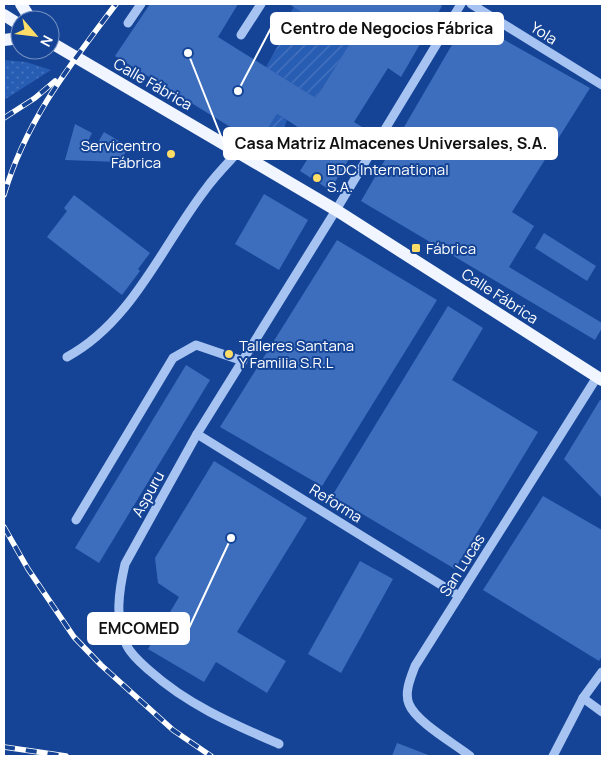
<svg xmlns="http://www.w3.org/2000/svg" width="606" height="760" viewBox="0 0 606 760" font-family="Manrope,sans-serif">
<defs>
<pattern id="grass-dots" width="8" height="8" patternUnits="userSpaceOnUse" patternTransform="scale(1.25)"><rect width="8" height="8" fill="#285db4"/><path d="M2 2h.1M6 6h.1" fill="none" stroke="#4875bf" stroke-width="1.8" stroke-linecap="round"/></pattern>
<pattern id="garden-furrows" width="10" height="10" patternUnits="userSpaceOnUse" patternTransform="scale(1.25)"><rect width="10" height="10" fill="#285db4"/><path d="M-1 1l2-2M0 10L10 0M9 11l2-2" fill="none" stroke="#4875bf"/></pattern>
</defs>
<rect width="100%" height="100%" fill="#154496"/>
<!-- grass -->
<polygon fill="url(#grass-dots)" points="4,60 26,62 51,70 4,100"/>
<!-- garden -->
<g fill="url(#garden-furrows)">
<polygon points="294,7 350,43 316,98 266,67 281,40 276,36"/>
<polygon points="277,114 287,120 282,133 285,144 278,157 258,144"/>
</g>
<!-- building -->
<g fill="#3d6ebd">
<polygon points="150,4 238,4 218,37 316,98 350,43 289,4 439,4 442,6 401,77 388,68 354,122 367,130 330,190 300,171 319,141 287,120 277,114 258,144 115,56"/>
<polygon points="467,19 590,88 512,212 534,226 509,267 602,323 602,328 595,340 361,201"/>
<polygon points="75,124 92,133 85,147 93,151 104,132 129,147 119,162 65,160"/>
<polygon points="264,194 308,220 279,270 235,244"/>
<polygon points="74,195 150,253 138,269 140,271 122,295 47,237 67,211 64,208"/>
<polygon points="544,233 596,266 587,281 535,248"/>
<polygon points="337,240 437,300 322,486 220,427"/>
<polygon points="448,306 483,328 452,380 538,432 455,569 332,496"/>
<polygon points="186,365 210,380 99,563 75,548"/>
<polygon points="600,400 602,401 602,498 564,459"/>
<polygon points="214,461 307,518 237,632 286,661 267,693 216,662 204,682 148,649 179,597 158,583 155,558"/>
<polygon points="543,496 602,530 602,656 599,661 483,590"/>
<polygon points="360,561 393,579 341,673 308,654"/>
<polygon points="397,743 431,756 392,756"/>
</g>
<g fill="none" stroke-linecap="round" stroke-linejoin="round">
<!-- minor -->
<g stroke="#a6c3f2" stroke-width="9">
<polyline points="471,4 602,85"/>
<polyline points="128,23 141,4"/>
<polyline points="241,35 261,4"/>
<path d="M 67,357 C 132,322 162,246 205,190 C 215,176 227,164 238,152"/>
<polyline points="197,434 459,596"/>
<polyline points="76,520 173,358 196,345 243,361"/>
<polyline points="583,698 602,712"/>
<path d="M 279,744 C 233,724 188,705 150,671 C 142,664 132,656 127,646 C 114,621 119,590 125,564 L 197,434 L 336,210 L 461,4"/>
<path d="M 470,756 C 455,744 416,722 409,704 C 404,692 411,677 415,666 L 597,377"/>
<polyline points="553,756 583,698 602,672"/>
</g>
<!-- major -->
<g stroke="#f0f5ff" stroke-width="12">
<polyline points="21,4 31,20"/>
<polyline points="4,15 20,25"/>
<polyline points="4,40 20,38"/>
<polyline points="50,42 336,210 602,380"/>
</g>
<!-- rail casing -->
<g stroke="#fff" stroke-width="5.5">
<g id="rail">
<polyline points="4,118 35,98 55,81"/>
<path d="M 4,195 C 26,120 70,65 116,4"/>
<polyline points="4,527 28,569 74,637 101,665 173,730 211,756"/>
<polyline points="4,747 66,756"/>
</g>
</g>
<!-- rail -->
<use href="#rail" stroke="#154496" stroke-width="4" stroke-dasharray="11" stroke-linecap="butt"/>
</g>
<!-- markers -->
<g fill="#fd6" stroke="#154496" stroke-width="2">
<circle cx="171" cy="154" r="5"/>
<circle cx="317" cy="178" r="5"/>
<rect x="411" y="243" width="10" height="10" rx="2.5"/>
<circle cx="229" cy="354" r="5"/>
</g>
<g text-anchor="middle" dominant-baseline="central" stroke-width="4" stroke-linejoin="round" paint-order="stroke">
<!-- street labels -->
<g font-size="15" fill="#fff" stroke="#154496">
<text transform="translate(544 33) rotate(32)">Yola</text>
<text transform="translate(153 84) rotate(30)">Calle Fábrica</text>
<text transform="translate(500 296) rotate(33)">Calle Fábrica</text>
<text transform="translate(148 494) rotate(-61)">Aspuru</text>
<text transform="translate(336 503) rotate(32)">Reforma</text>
<text transform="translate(462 565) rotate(-58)">San Lucas</text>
</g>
<!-- poi labels -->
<g font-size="15" fill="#fff" stroke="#154496" text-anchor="start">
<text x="161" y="145" text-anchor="end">Servicentro<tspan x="161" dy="17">Fábrica</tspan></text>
<text x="327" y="169">BDC International<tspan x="327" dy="17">S.A.</tspan></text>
<text x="426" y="248">Fábrica</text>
<text x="239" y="345">Talleres Santana<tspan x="239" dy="17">Y Familia S.R.L</tspan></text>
</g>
</g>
<!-- callouts -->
<path fill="none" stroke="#fff" stroke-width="2" d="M238 91L271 28M188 53L224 144M231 538L189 628"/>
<g fill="#fff" stroke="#154496" stroke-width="2">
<circle cx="238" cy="91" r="5"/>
<circle cx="188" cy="53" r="5"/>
<circle cx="231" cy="538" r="5"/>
</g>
<g fill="#fff" stroke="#fff" stroke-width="2">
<rect x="271" y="13" width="232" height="31" rx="5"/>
<rect x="224" y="128" width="333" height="31" rx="5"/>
<rect x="88" y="613" width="101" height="31" rx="5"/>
</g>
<g font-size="16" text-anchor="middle" font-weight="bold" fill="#111">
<text x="387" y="34">Centro de Negocios Fábrica</text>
<text x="391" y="149">Casa Matriz Almacenes Universales, S.A.</text>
<text x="139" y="634">EMCOMED</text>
</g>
<!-- border -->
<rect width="606" height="760" fill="none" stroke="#ffffff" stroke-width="10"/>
<!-- north arrow -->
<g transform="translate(35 35) rotate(118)"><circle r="24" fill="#154496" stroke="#738fc0"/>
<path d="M0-4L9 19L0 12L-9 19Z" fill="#ffdd66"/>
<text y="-8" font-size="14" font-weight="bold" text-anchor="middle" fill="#ffffff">N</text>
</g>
</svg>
